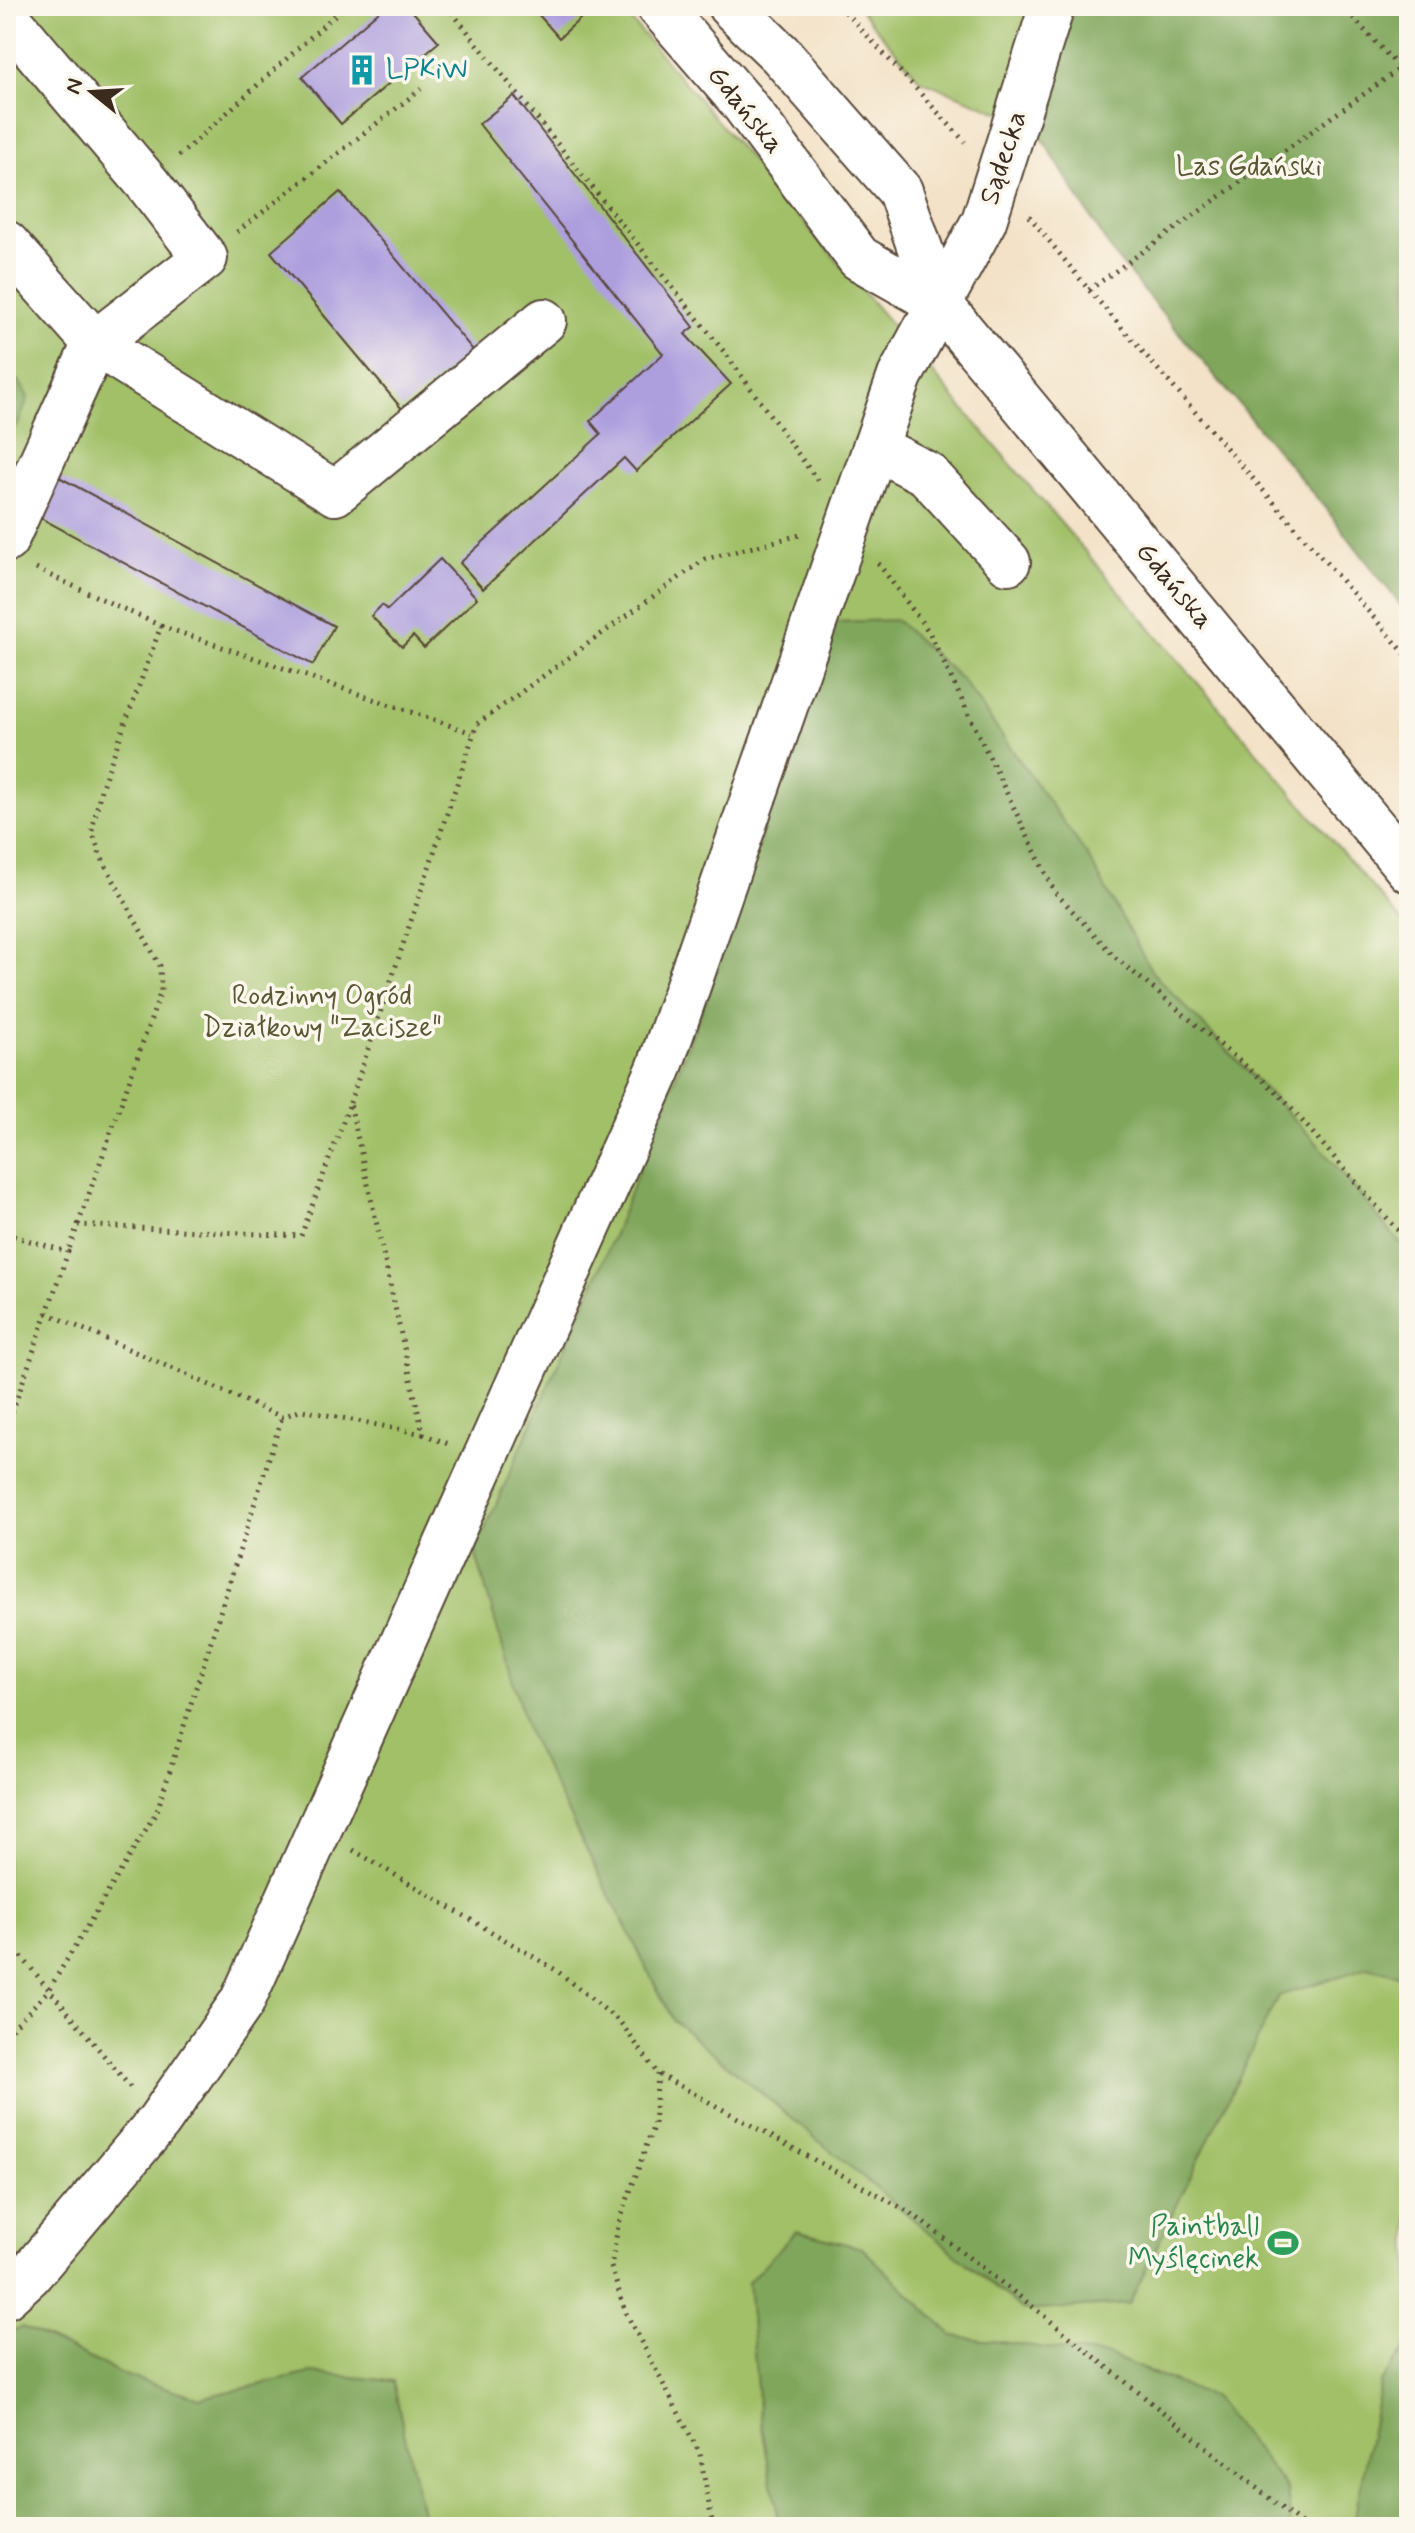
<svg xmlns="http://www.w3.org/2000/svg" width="1415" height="2533" viewBox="0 0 1415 2533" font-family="Mynerve,sans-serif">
<rect width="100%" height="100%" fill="#fbf7ec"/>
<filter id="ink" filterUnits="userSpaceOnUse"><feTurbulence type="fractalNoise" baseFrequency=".0125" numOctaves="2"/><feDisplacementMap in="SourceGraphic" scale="16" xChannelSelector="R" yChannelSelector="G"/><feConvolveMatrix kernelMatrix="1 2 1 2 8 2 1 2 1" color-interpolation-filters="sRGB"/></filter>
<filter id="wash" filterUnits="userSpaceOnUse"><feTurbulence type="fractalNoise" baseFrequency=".006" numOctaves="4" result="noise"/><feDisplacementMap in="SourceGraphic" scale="32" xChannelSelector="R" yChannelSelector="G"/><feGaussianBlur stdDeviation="1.8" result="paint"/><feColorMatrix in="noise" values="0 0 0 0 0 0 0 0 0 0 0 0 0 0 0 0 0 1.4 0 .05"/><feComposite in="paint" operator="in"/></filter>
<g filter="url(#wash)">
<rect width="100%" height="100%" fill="#f3e2c7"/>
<!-- green -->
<g fill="#a1c068" stroke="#6e7543" stroke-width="2">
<polygon points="6,6 619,6 1409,930 1409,2527 6,2527"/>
<polygon points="857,6 1042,6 1007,115 920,80"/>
</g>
<!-- forest -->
<g fill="#80a65c" stroke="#5e683d" stroke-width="2">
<polygon points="1074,6 1409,6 1409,616 1326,509 1114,255 1038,132"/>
<polygon points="6,376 19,381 28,397 18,425 6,434"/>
<polygon points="896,620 962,680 1087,855 1152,972 1315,1141 1409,1254 1409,1978 1368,1967 1278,1996 1129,2304 1024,2311 673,2020 528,1734 475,1552 602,1264 708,995 834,622"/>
<polygon points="796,2231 862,2248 953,2336 1111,2356 1214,2398 1287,2489 1291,2527 780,2527 759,2411 748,2282"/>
<polygon points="22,2327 127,2376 200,2398 311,2373 393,2381 425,2527 6,2527 6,2333"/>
<polygon points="1409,2345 1409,2527 1353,2527 1380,2382"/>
</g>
<g id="blocks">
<!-- building -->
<g fill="#ad9fde">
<polygon points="385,6 408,6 439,42 416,61 419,64 402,79 399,75 341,124 302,77"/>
<polygon points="531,6 590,6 592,8 559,38"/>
<polygon points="514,96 694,327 685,334 731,384 636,471 624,458 483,589 460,563 601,434 590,421 663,354 479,124"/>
<polygon points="340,192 473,350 402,409 271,252"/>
<polygon points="59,477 334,626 313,665 33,514"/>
<polygon points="440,559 477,598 424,648 413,636 402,647 371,616 382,605 387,610"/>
</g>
</g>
</g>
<g filter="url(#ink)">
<use href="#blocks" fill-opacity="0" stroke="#574637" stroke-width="2"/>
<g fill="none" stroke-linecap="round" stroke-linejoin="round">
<!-- minor casing -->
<g stroke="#574637" stroke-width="48">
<g id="minor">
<polyline points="6,16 148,184 205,258 95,343 6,540"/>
<polyline points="6,243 95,343 335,493 544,321"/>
<polyline points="875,447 927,474 1008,562"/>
<polyline points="6,2296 29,2275 159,2121 242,2002 659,1069 900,376 984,221 1052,6"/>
</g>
</g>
<!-- major casing -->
<g stroke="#574637" stroke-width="48">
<g id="major">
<polyline points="659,6 742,102 859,258 939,303"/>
<polyline points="730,6 781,55 900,191 939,303 1409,870"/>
</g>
</g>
<!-- path -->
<g stroke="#574637" stroke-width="5" stroke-dasharray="2 6" stroke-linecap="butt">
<polyline points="447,6 725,353 820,484"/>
<polyline points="840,6 965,142"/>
<polyline points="1342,6 1409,78"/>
<polyline points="179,156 345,6"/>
<polyline points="1029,216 1089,290 1409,658"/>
<polyline points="237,232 421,89"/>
<polyline points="1089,290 1409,62"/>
<polyline points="878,563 929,632 1054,891 1115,957 1277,1092 1409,1243"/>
<polyline points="36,569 161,626 101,789 92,831 100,855 160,966 161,991 78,1225"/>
<polyline points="161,626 472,733"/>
<polyline points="350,1103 477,724 705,559 800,535"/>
<polyline points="6,1234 68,1252 6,1430"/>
<polyline points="47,1313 282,1417 302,1410 423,1434 350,1103 301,1236 78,1225 68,1252"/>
<polyline points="423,1434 448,1444"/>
<polyline points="353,1850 556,1970 620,2022 658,2074 911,2213 1028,2303 1305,2527"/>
<polyline points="6,1938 131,2088"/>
<polyline points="6,2035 48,1991 157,1811 282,1417"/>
<polyline points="658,2074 654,2124 618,2226 611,2267 626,2313 700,2454 713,2527"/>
</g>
<!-- minor -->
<use href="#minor" stroke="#fff" stroke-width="44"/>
<!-- major -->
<use href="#major" stroke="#fff" stroke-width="44"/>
</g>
</g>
<!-- icons -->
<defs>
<g id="building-bare" transform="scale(2.4)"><path d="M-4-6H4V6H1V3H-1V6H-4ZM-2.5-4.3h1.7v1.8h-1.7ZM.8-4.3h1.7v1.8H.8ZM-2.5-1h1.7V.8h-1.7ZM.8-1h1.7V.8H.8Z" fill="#0f9aa8" stroke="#fbf7ec" stroke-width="2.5" paint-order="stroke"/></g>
<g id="stadium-bare" transform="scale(2.4)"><path d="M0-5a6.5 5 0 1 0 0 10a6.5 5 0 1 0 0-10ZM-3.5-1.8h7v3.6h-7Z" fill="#2e9e5b" stroke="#fbf7ec" stroke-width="2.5" paint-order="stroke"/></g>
</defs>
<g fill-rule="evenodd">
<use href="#building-bare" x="362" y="70"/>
<use href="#stadium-bare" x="1283" y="2243"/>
</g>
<g text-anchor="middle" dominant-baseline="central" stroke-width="7" stroke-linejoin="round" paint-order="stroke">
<!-- culture labels -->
<g font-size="28" fill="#0d838f" stroke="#fbf7ec" text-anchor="start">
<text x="386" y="70">LPKiW</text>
</g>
<!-- street labels -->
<g font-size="28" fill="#3b2a1e" stroke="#fbf7ec">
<text transform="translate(745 110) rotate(51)">Gdańska</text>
<text transform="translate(1004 158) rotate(-72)">Sądecka</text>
<text transform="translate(1174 586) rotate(50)">Gdańska</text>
</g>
<!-- park labels -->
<g font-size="28" fill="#5a5734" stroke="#fbf7ec">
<text x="1249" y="167">Las Gdański</text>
<text x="322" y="996">Rodzinny Ogród<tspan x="322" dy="32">Działkowy "Zacisze"</tspan></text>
</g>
<!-- leisure labels -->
<g font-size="28" fill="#27864d" stroke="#fbf7ec" text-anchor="end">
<text x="1259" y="2227">Paintball<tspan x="1259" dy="32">Myślęcinek</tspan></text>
</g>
</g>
<!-- margin -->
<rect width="1415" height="2533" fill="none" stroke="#fbf7ec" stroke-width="32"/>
<!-- north arrow -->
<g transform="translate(92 92) rotate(288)" stroke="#fbf7ec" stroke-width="6" paint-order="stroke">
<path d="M0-6L14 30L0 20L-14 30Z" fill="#3b2a1e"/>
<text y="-12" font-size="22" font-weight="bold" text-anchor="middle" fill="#3b2a1e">N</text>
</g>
</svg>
